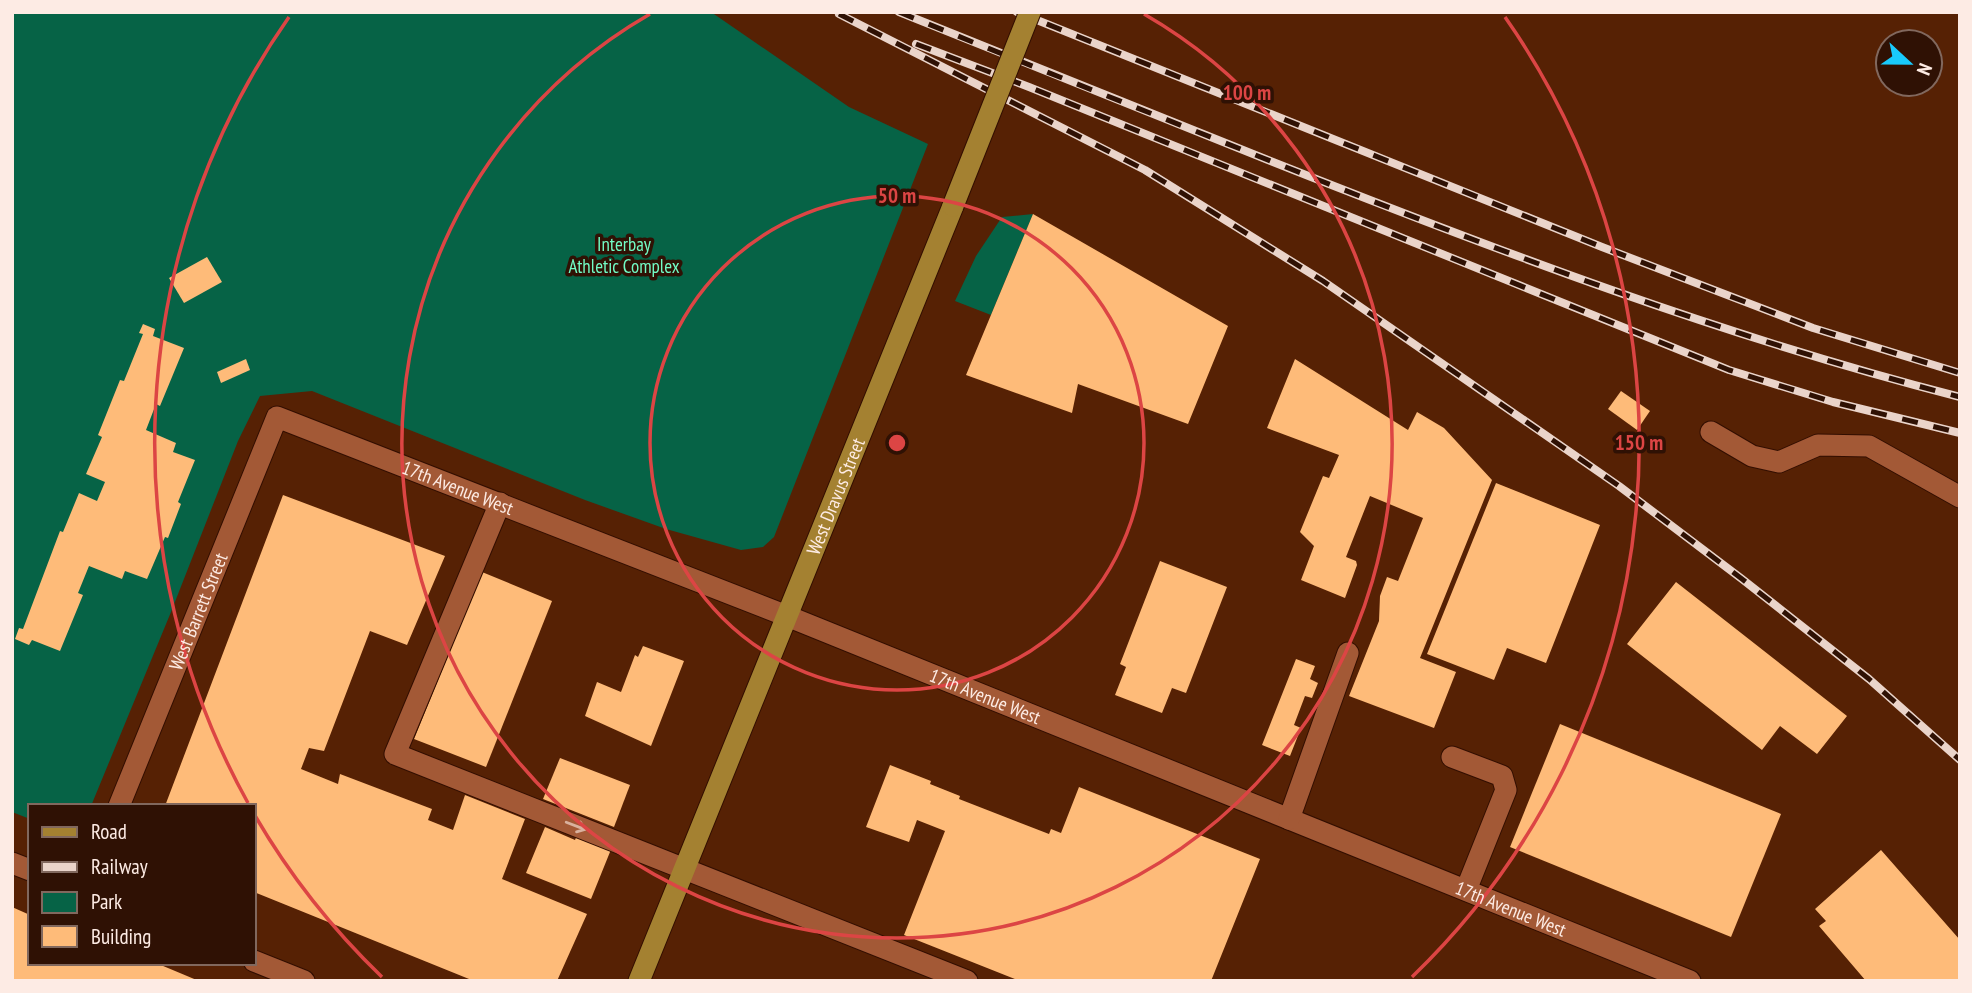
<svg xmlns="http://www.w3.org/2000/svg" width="1972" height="993" viewBox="0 0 1972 993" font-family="'PT Sans Narrow',sans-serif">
<rect width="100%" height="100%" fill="#562104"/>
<!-- green -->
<g fill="#066346">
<polygon points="12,12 711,12 849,107 928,144 774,537 763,547 741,550 666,529 585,500 312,391 260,396 238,441 171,612 91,806 30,806 30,819 12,812"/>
<polygon points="1033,214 991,315 955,301 976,256 1002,217"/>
</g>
<!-- building -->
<g fill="#febb79">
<polygon points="1033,214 1228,326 1188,424 1078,384 1072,413 966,375"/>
<polygon points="207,257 222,282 184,303 169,278"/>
<polygon points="143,324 155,329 153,336 184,348 160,406 156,404 146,430 176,443 173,452 195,460 178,502 181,504 168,538 165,537 147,579 125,571 122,579 89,566 78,593 83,595 60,651 32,640 29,645 15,639 19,628 23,629 60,531 63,532 79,493 97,501 105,482 86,474 102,437 98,435 120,380 124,381 143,334 139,333"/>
<polygon points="246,359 250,370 221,383 217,372"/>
<polygon points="1295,359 1408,430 1417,412 1444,428 1492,480 1420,658 1456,672 1434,728 1349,696 1379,621 1380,596 1387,577 1398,581 1423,518 1370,496 1346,557 1356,561 1357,565 1345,598 1301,580 1314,546 1300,532 1323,476 1329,478 1339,455 1267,428"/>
<polygon points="1621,391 1650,411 1637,430 1608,409"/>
<polygon points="1496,483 1600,525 1546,663 1507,648 1494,680 1427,654"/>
<polygon points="283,495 445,556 407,645 370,631 324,751 309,748 301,769 338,784 340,774 432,809 428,820 453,830 465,795 525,819 502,879 587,914 557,981 474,981 254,892 254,806 165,806"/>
<polygon points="1160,561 1227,587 1186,693 1172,688 1162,713 1115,695 1126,667 1120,664"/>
<polygon points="482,572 552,601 486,767 414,739"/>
<polygon points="1676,582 1847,716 1817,754 1780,726 1762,750 1627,644"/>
<polygon points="643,646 684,661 651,746 585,716 597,682 621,692 635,655 638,657"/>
<polygon points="1296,659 1315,666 1310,679 1318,683 1312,698 1305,696 1294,725 1301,728 1290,756 1262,745"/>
<polygon points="1560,724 1781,814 1731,937 1510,847"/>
<polygon points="560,758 630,785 614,827 543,799"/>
<polygon points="890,765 931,781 930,784 960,796 959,799 1049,834 1051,829 1061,833 1079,787 1260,859 1211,981 1020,981 904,935 945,831 917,820 909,842 866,827"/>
<polygon points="545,827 575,840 578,833 612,847 591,899 526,873"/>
<polygon points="1881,850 1960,940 1960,981 1866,981 1819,926 1826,921 1815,909"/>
<polygon points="12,907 30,915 30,963 156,963 199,981 12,981"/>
</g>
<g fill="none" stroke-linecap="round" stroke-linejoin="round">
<!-- minor casing -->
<g stroke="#320e00" stroke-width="23">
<g id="minor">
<polyline points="1711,432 1752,456 1779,462 1818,445 1869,446 1960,497"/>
<polyline points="500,503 395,754 967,981"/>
<polyline points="1452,757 1502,776 1506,790 1466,890"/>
<path id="s1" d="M 119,806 L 277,417 L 787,616 L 1690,981"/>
<polyline points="1289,819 1348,653"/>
<polyline points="12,863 30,870"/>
<polyline points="254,961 304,981"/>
</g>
</g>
<!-- major casing -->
<g stroke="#320e00" stroke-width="23">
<g id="major">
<path id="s2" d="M 639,981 L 953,206"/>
</g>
</g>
<!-- minor -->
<use href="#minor" stroke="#a35936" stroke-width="21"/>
<!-- major -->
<use href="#major" stroke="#a48131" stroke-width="21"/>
<!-- rail casing -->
<g stroke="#ead4ca" stroke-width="8">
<g id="rail">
<path d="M 899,12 C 1023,63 1148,112 1273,162 C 1498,251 1725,337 1960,397"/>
<polyline points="1017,12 1602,247 1813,328 1960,373"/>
<polyline points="839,14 1145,170 1323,281 1619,486 1742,579 1869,679 1960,760"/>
<polyline points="916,44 1029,87 1729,370 1833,402 1960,433"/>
</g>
</g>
<!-- rail -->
<use href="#rail" stroke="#2f1104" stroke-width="5" stroke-dasharray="16" stroke-linecap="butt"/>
<!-- major-bridge casing -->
<g stroke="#320e00" stroke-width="23" stroke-linecap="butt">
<polyline id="major-bridge" points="953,206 1030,12"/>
</g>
<!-- major-bridge -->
<use href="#major-bridge" stroke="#a48131" stroke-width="21"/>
</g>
<!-- one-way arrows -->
<defs><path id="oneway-shaft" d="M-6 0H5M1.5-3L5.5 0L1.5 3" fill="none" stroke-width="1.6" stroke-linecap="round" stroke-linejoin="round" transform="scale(1.75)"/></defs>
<use stroke="#d9b19e" href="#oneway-shaft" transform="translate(576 826) rotate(21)"/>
<!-- distance rings -->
<g fill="none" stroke="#dc4544" stroke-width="3.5">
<circle cx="897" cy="443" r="247"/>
<path d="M1144 14A495 495 0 1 1 650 14"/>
<path d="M382 977A742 742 0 0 1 254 814M248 803A742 742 0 0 1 289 17M1505 17A742 742 0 0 1 1412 977"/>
</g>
<g text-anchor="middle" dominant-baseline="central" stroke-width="7" stroke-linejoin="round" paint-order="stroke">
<!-- park labels -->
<g font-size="19" fill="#72fbc5" stroke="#2f1104">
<text x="624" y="244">Interbay<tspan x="624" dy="22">Athletic Complex</tspan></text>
</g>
<!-- street labels -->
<g font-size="19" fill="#fdebe4" stroke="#2f1104">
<text stroke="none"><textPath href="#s1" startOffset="614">17th Avenue West</textPath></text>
<text stroke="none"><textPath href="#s2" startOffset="523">West Dravus Street</textPath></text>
<text stroke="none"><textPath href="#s1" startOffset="210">West Barrett Street</textPath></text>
<text stroke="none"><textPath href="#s1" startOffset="1181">17th Avenue West</textPath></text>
<text stroke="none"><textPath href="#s1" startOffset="1748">17th Avenue West</textPath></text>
</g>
</g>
<circle cx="897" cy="443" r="10" fill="#dc4544" stroke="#2f1104" stroke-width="3.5"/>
<g font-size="21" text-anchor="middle" font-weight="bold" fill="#dc4544" stroke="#2f1104" stroke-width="7" stroke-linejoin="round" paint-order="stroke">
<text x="1247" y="100">100 m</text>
<text x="897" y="203">50 m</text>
<text x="1639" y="450">150 m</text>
</g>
<!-- border -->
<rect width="1972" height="993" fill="none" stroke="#fdebe4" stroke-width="28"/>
<!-- legend -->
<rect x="28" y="804" width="228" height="161" fill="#2f1104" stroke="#81685e" stroke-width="2"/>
<rect x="42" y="827" width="35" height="10" fill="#a48131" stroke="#81685e" stroke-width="2"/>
<text x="91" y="839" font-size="21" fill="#fdebe4">Road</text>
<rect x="42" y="862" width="35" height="10" fill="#ead4ca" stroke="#81685e" stroke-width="2"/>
<text x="91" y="874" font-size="21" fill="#fdebe4">Railway</text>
<rect x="42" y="892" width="35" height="21" fill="#066346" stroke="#81685e" stroke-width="2"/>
<text x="91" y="909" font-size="21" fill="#fdebe4">Park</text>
<rect x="42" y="926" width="35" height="21" fill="#febb79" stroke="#81685e" stroke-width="2"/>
<text x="91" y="944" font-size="21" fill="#fdebe4">Building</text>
<!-- north arrow -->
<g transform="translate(1909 63) rotate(112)"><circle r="33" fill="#2f1104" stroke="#81685e" stroke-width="2"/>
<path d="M0-5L12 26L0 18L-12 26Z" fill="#19cafc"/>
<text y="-10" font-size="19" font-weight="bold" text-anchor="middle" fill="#fdebe4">N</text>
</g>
</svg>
